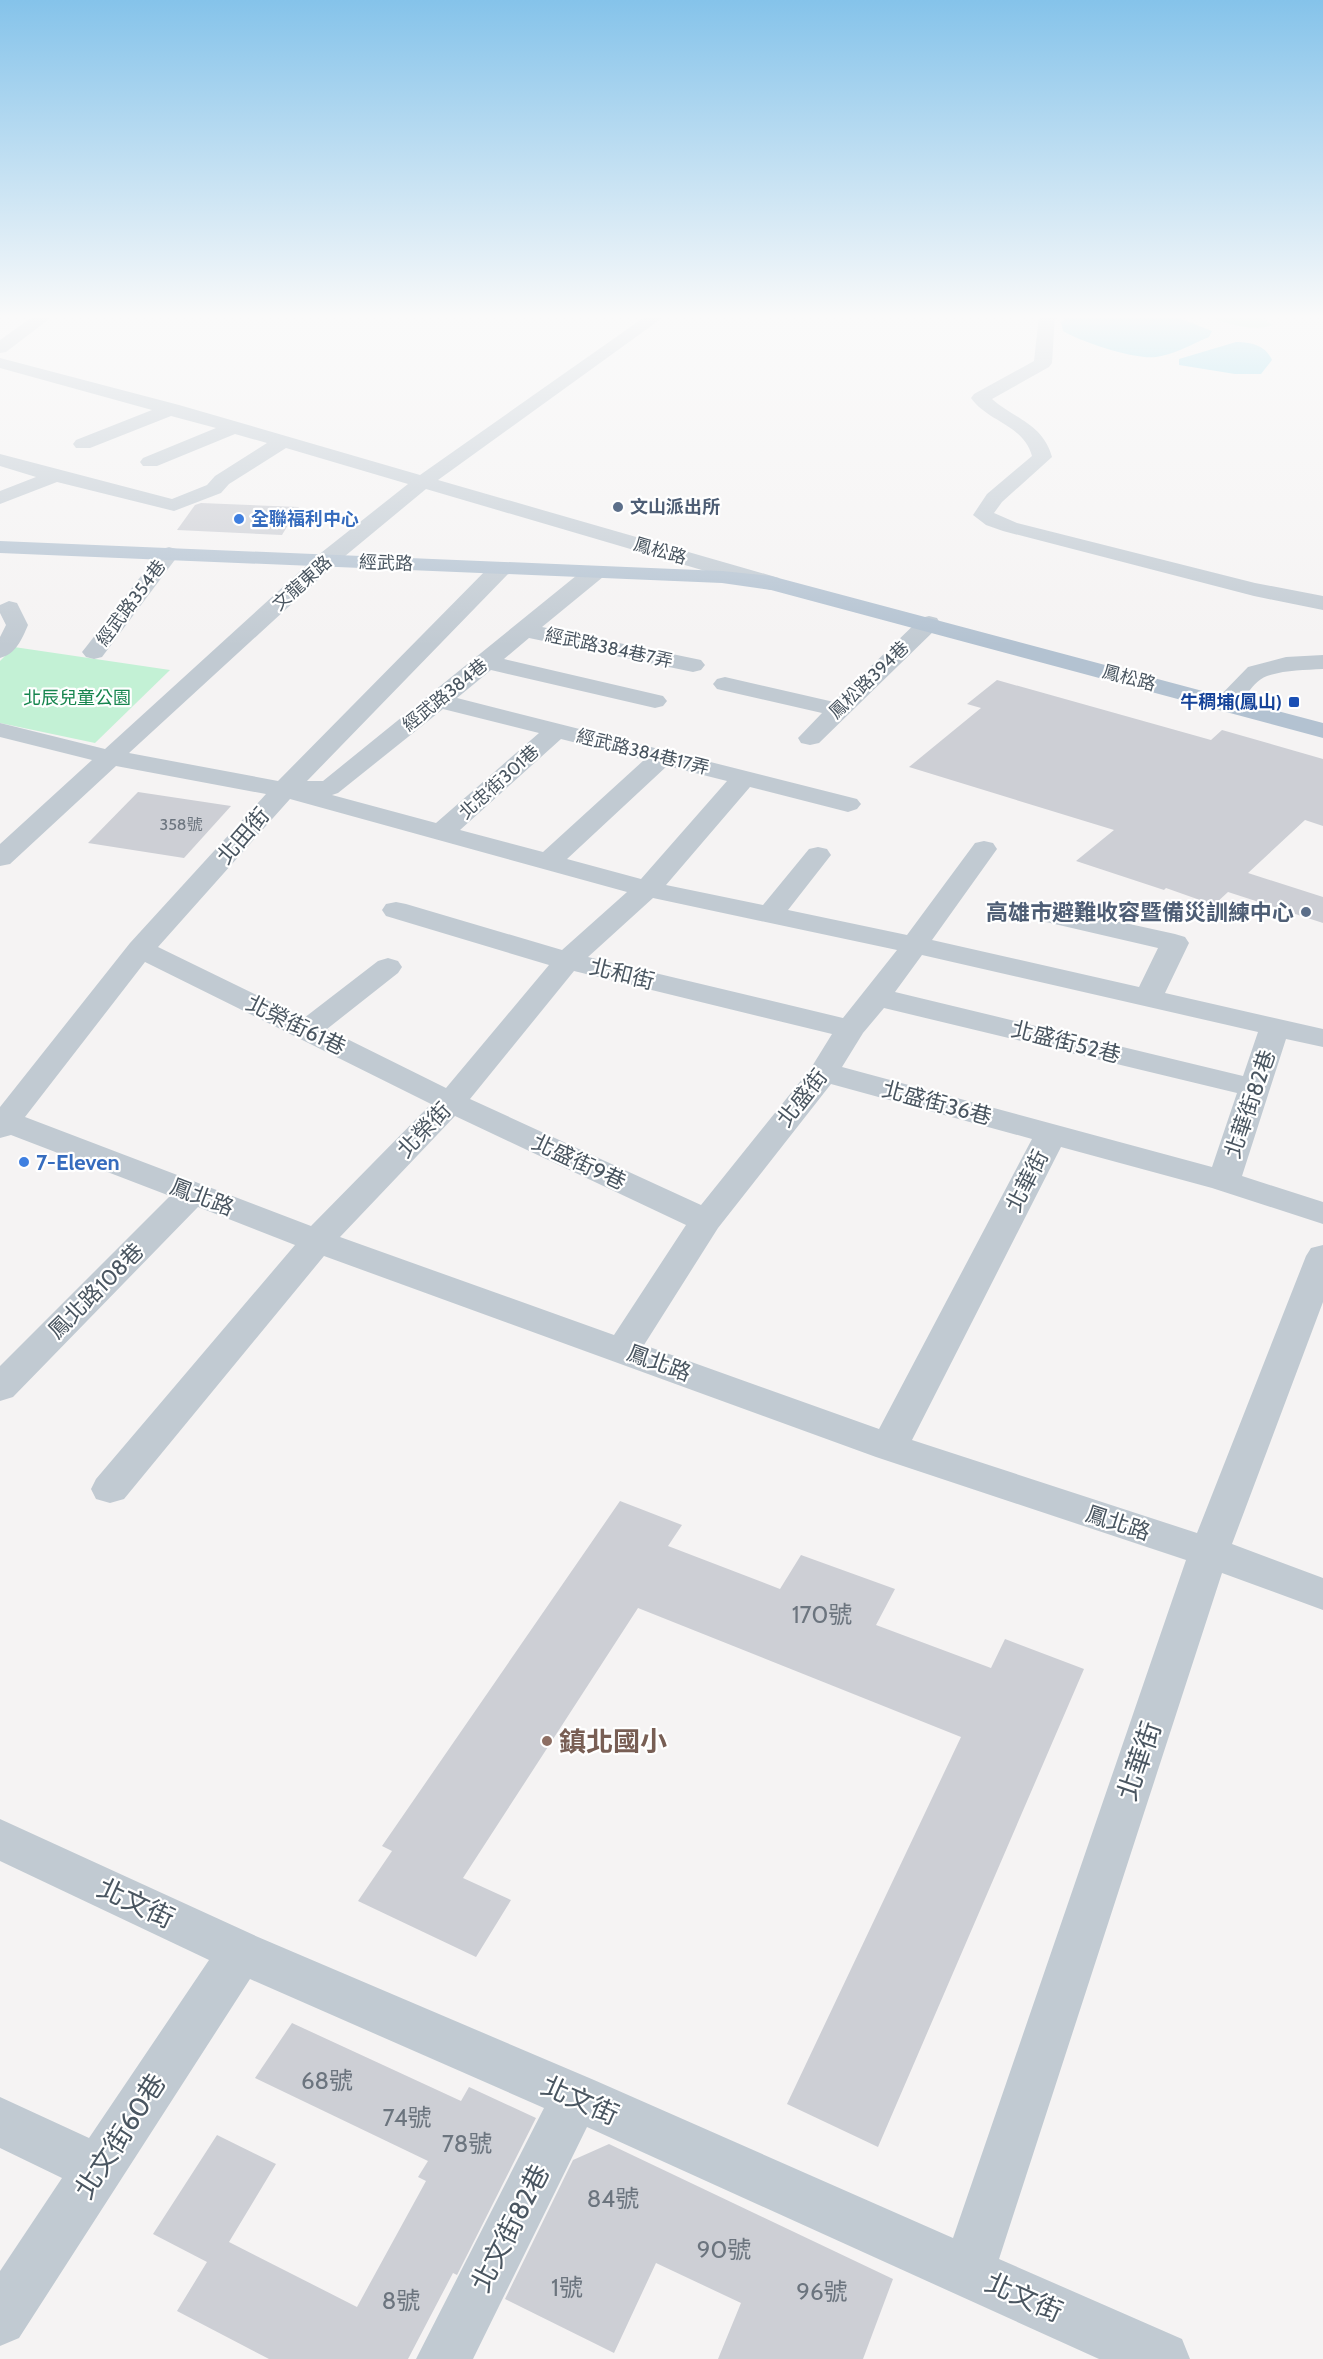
<svg xmlns="http://www.w3.org/2000/svg" width="1323" height="2359" viewBox="0 0 1323 2359" font-family="Cabin,'Noto Sans TC',sans-serif">
<rect width="100%" height="100%" fill="#f5f3f3"/>
<!-- green -->
<g fill="#c3f1d5">
<path d="M 1205,316 L 1259,316 L 1272,325 C 1253,333 1223,322 1205,316 Z"/>
<polygon points="14,647 170,670 95,743 0,723 0,661"/>
</g>
<!-- water -->
<g fill="#90daee">
<path d="M 1070,316 L 1174,316 L 1212,331 L 1209,337 C 1192,344 1173,355 1156,357 C 1136,360 1081,342 1063,331 L 1061,322 Z"/>
<path d="M 1236,342 C 1251,342 1265,345 1272,360 L 1261,374 L 1235,374 L 1179,365 L 1179,359 Z"/>
</g>
<!-- building -->
<g fill="#cdcfd5">
<polygon points="201,503 299,507 282,535 177,530 195,505"/>
<polygon points="997,680 1211,740 1222,730 1323,759 1323,826 1305,820 1248,873 1323,897 1323,923 1228,892 1214,905 1166,888 1164,890 1076,861 1114,830 909,767 981,708 967,704"/>
<polygon points="138,792 231,806 184,858 88,843"/>
<polygon points="620,1501 682,1525 668,1546 780,1589 801,1555 895,1589 876,1625 991,1668 1005,1639 1084,1669 878,2147 787,2104 961,1737 638,1608 463,1878 511,1900 476,1957 358,1901 392,1851 382,1846"/>
<polygon points="292,2023 461,2101 469,2087 536,2118 457,2275 453,2273 408,2359 269,2359 177,2311 207,2262 153,2234 217,2135 276,2164 229,2242 357,2307 426,2181 418,2177 428,2161 255,2078"/>
<polygon points="609,2144 893,2279 863,2359 718,2359 741,2303 656,2263 614,2353 505,2299 573,2160"/>
</g>
<g fill="none" stroke-linecap="round" stroke-linejoin="round">
<!-- minor -->
<g fill="#c1cad2" fill-rule="evenodd">
<polygon points="34,316 53,316 6,352 0,353 0,340"/>
<path d="M 646,316 L 665,316 L 438,480 L 779,578 L 782,583 L 779,588 L 771,590 L 763,588 L 426,489 L 333,566 L 129,753 L 278,781 L 493,563 L 501,562 L 509,563 L 512,568 L 509,573 L 307,781 L 323,781 L 587,567 L 595,566 L 603,567 L 606,572 L 603,577 L 542,627 L 701,660 L 705,665 L 701,670 L 693,672 L 529,638 L 504,659 L 663,696 L 667,701 L 663,706 L 655,708 L 491,670 L 457,698 L 857,799 L 861,804 L 857,809 L 848,812 L 750,787 L 666,885 L 763,905 L 809,849 L 818,847 L 827,849 L 831,855 L 788,910 L 907,935 L 975,843 L 984,841 L 993,843 L 997,849 L 932,940 L 1139,987 L 1158,948 L 1033,919 L 1029,913 L 1033,907 L 1043,905 L 1175,934 L 1185,937 L 1189,943 L 1165,993 L 1323,1029 L 1323,1047 L 1286,1039 L 1242,1176 L 1323,1202 L 1323,1224 L 1212,1188 L 1061,1147 L 912,1440 L 1197,1533 L 1306,1256 L 1311,1248 L 1323,1245 L 1323,1302 L 1232,1544 L 1323,1578 L 1323,1610 L 1222,1573 L 999,2259 L 1182,2339 L 1190,2359 L 1099,2359 L 587,2127 L 473,2359 L 416,2359 L 544,2108 L 250,1979 L 19,2338 L 0,2346 L 0,2271 L 62,2178 L 0,2148 L 0,2097 L 89,2138 L 209,1960 L 0,1861 L 0,1819 L 258,1937 L 594,2080 L 953,2238 L 1186,1560 L 876,1457 L 324,1256 L 124,1499 L 110,1503 L 96,1499 L 91,1489 L 96,1479 L 295,1245 L 198,1207 L 13,1397 L 0,1401 L 0,1366 L 170,1196 L 11,1135 L 0,1138 L 0,1107 L 130,943 L 266,794 L 116,766 L 10,864 L 0,866 L 0,844 L 92,760 L 0,737 L 0,723 L 105,749 L 317,556 L 408,484 L 286,448 L 229,484 L 221,493 L 174,511 L 57,482 L 0,504 L 0,491 L 36,477 L 0,466 L 0,454 L 172,499 L 207,485 L 215,476 L 267,443 L 235,434 L 157,466 L 143,466 L 140,462 L 143,458 L 216,428 L 171,416 L 90,448 L 76,448 L 73,444 L 76,440 L 152,410 L 0,368 L 0,358 L 179,405 L 420,475 ZM 443,709 L 539,733 L 436,823 L 332,795 L 338,793 ZM 561,739 L 644,760 L 543,852 L 460,830 ZM 667,766 L 727,781 L 641,879 L 567,859 ZM 290,799 L 627,892 L 562,950 L 406,904 L 396,902 L 386,904 L 382,910 L 386,916 L 549,965 L 446,1088 L 327,1029 L 398,973 L 402,967 L 398,961 L 388,958 L 378,961 L 304,1018 L 158,947 ZM 653,898 L 897,950 L 843,1018 L 588,957 ZM 922,955 L 1258,1032 L 1243,1076 L 895,992 ZM 145,962 L 431,1104 L 311,1226 L 25,1117 ZM 574,971 L 832,1034 L 811,1068 L 701,1205 L 470,1099 ZM 884,1008 L 1237,1093 L 1212,1167 L 842,1067 L 863,1033 ZM 831,1084 L 1032,1139 L 879,1429 L 644,1345 L 718,1228 ZM 455,1116 L 686,1225 L 614,1335 L 340,1237 Z"/>
<path d="M 1039,316 L 1055,316 L 1052,363 L 1049,367 L 992,399 C 1015,419 1043,424 1052,457 L 1002,502 L 994,513 L 1017,523 L 1255,583 L 1323,596 L 1323,610 L 1254,596 L 1003,531 L 986,525 L 973,515 L 987,494 L 1032,456 C 1024,425 988,422 971,398 L 974,394 L 1034,361 Z"/>
<polygon points="169,547 176,549 180,553 102,657 94,659 86,657 82,652 86,647 162,549"/>
<path d="M 9,601 L 17,603 L 28,625 C 22,639 16,654 0,658 L 0,637 L 6,625 L 0,613 L 0,605 Z"/>
<polygon points="929,616 937,618 940,623 937,628 819,743 810,745 801,743 798,738 822,713 717,689 713,684 717,679 725,677 834,702 921,618"/>
<path d="M 1323,655 L 1323,669 C 1304,670 1285,670 1267,676 C 1246,684 1242,716 1216,709 L 1212,704 L 1248,667 L 1286,657 Z"/>
</g>
<!-- major -->
<polygon fill="#b3c2d1" fill-rule="evenodd" points="0,541 722,571 771,576 1323,723 1323,738 771,590 722,583 0,553"/>
</g>
<!-- sky -->
<linearGradient id="sky" x2="0" y2="1"><stop stop-color="#85c3ea"/><stop offset="0.49" stop-color="#fafafa"/><stop offset="1" stop-color="#fafafa" stop-opacity="0"/></linearGradient>
<rect width="1323" height="646" fill="url(#sky)"/>
<!-- markers -->
<g fill="#5c6f8a" stroke="#fff" stroke-width="2">
<circle cx="618" cy="507" r="6"/>
<circle cx="1306" cy="912" r="6"/>
</g>
<g fill="#3f7fe0" stroke="#fff" stroke-width="2">
<circle cx="239" cy="519" r="6"/>
<circle cx="24" cy="1162" r="6"/>
</g>
<rect fill="#1a4fb4" stroke="#fff" stroke-width="2" x="1288" y="696" width="12" height="12" rx="3"/>
<circle fill="#8d6e63" stroke="#fff" stroke-width="2" cx="547" cy="1741" r="6"/>
<g text-anchor="middle" dominant-baseline="central" stroke-width="4.5" stroke-linejoin="round" paint-order="stroke">
<!-- far-number labels -->
<g font-size="16" fill="#6b747e">
<text x="181" y="824">358號</text>
</g>
<!-- far-service labels -->
<g font-size="18" font-weight="bold" fill="#4e5e75" stroke="#fff" text-anchor="start">
<text x="630" y="507">文山派出所</text>
</g>
<!-- far-shop labels -->
<g font-size="18" font-weight="bold" fill="#366cbe" stroke="#fff" text-anchor="start">
<text x="251" y="519">全聯福利中心</text>
</g>
<!-- far-street labels -->
<g font-size="18" fill="#4a5661" stroke="#fff">
<text transform="translate(660 551) rotate(16)">鳳松路</text>
<text transform="translate(386 563) rotate(2)">經武路</text>
<text transform="translate(302 583) rotate(-42)">文龍東路</text>
<text transform="translate(131 603) rotate(-53)">經武路354巷</text>
<text transform="translate(609 648) rotate(12)">經武路384巷7弄</text>
<text transform="translate(1129 678) rotate(15)">鳳松路</text>
<text transform="translate(869 680) rotate(-44)">鳳松路394巷</text>
<text transform="translate(445 695) rotate(-39)">經武路384巷</text>
<text transform="translate(643 752) rotate(14)">經武路384巷17弄</text>
<text transform="translate(499 782) rotate(-42)">北忠街301巷</text>
</g>
<!-- far-park labels -->
<g font-size="18" fill="#17864f" stroke="#fff">
<text x="77" y="698">北辰兒童公園</text>
</g>
<!-- far-transit labels -->
<g font-size="18" font-weight="bold" fill="#164399" stroke="#fff" text-anchor="end">
<text x="1282" y="702">牛稠埔(鳳山)</text>
</g>
<!-- street labels -->
<g font-size="22" fill="#4a5661" stroke="#fff">
<text transform="translate(243 836) rotate(-49)">北田街</text>
<text transform="translate(622 974) rotate(14)">北和街</text>
<text transform="translate(296 1025) rotate(26)">北榮街61巷</text>
<text transform="translate(1066 1042) rotate(14)">北盛街52巷</text>
<text transform="translate(802 1098) rotate(-52)">北盛街</text>
<text transform="translate(937 1103) rotate(15)">北盛街36巷</text>
<text transform="translate(1250 1104) rotate(-71)">北華街82巷</text>
<text transform="translate(424 1130) rotate(-46)">北榮街</text>
<text transform="translate(579 1162) rotate(25)">北盛街9巷</text>
<text transform="translate(1027 1181) rotate(-63)">北華街</text>
<text transform="translate(202 1197) rotate(21)">鳳北路</text>
<text transform="translate(96 1291) rotate(-45)">鳳北路108巷</text>
<text transform="translate(659 1363) rotate(20)">鳳北路</text>
<text transform="translate(1118 1523) rotate(18)">鳳北路</text>
</g>
<!-- service labels -->
<g font-size="22" font-weight="bold" fill="#4e5e75" stroke="#fff" text-anchor="end">
<text x="1294" y="912">高雄市避難收容暨備災訓練中心</text>
</g>
<!-- shop labels -->
<g font-size="22" font-weight="bold" fill="#366cbe" stroke="#fff" text-anchor="start">
<text x="36" y="1162">7-Eleven</text>
</g>
<!-- near-number labels -->
<g font-size="24" fill="#6b747e">
<text x="822" y="1614">170號</text>
<text x="327" y="2080">68號</text>
<text x="407" y="2117">74號</text>
<text x="467" y="2143">78號</text>
<text x="613" y="2198">84號</text>
<text x="724" y="2249">90號</text>
<text x="567" y="2287">1號</text>
<text x="822" y="2291">96號</text>
<text x="401" y="2300">8號</text>
</g>
<!-- near-education labels -->
<g font-size="27" font-weight="bold" fill="#785e54" stroke="#fff" text-anchor="start">
<text x="559" y="1741">鎮北國小</text>
</g>
<!-- near-street labels -->
<g font-size="27" fill="#4a5661" stroke="#fff">
<text transform="translate(1139 1761) rotate(-71)">北華街</text>
<text transform="translate(136 1903) rotate(25)">北文街</text>
<text transform="translate(580 2100) rotate(24)">北文街</text>
<text transform="translate(120 2136) rotate(-57)">北文街60巷</text>
<text transform="translate(510 2228) rotate(-63)">北文街82巷</text>
<text transform="translate(1024 2297) rotate(24)">北文街</text>
</g>
</g>
</svg>
